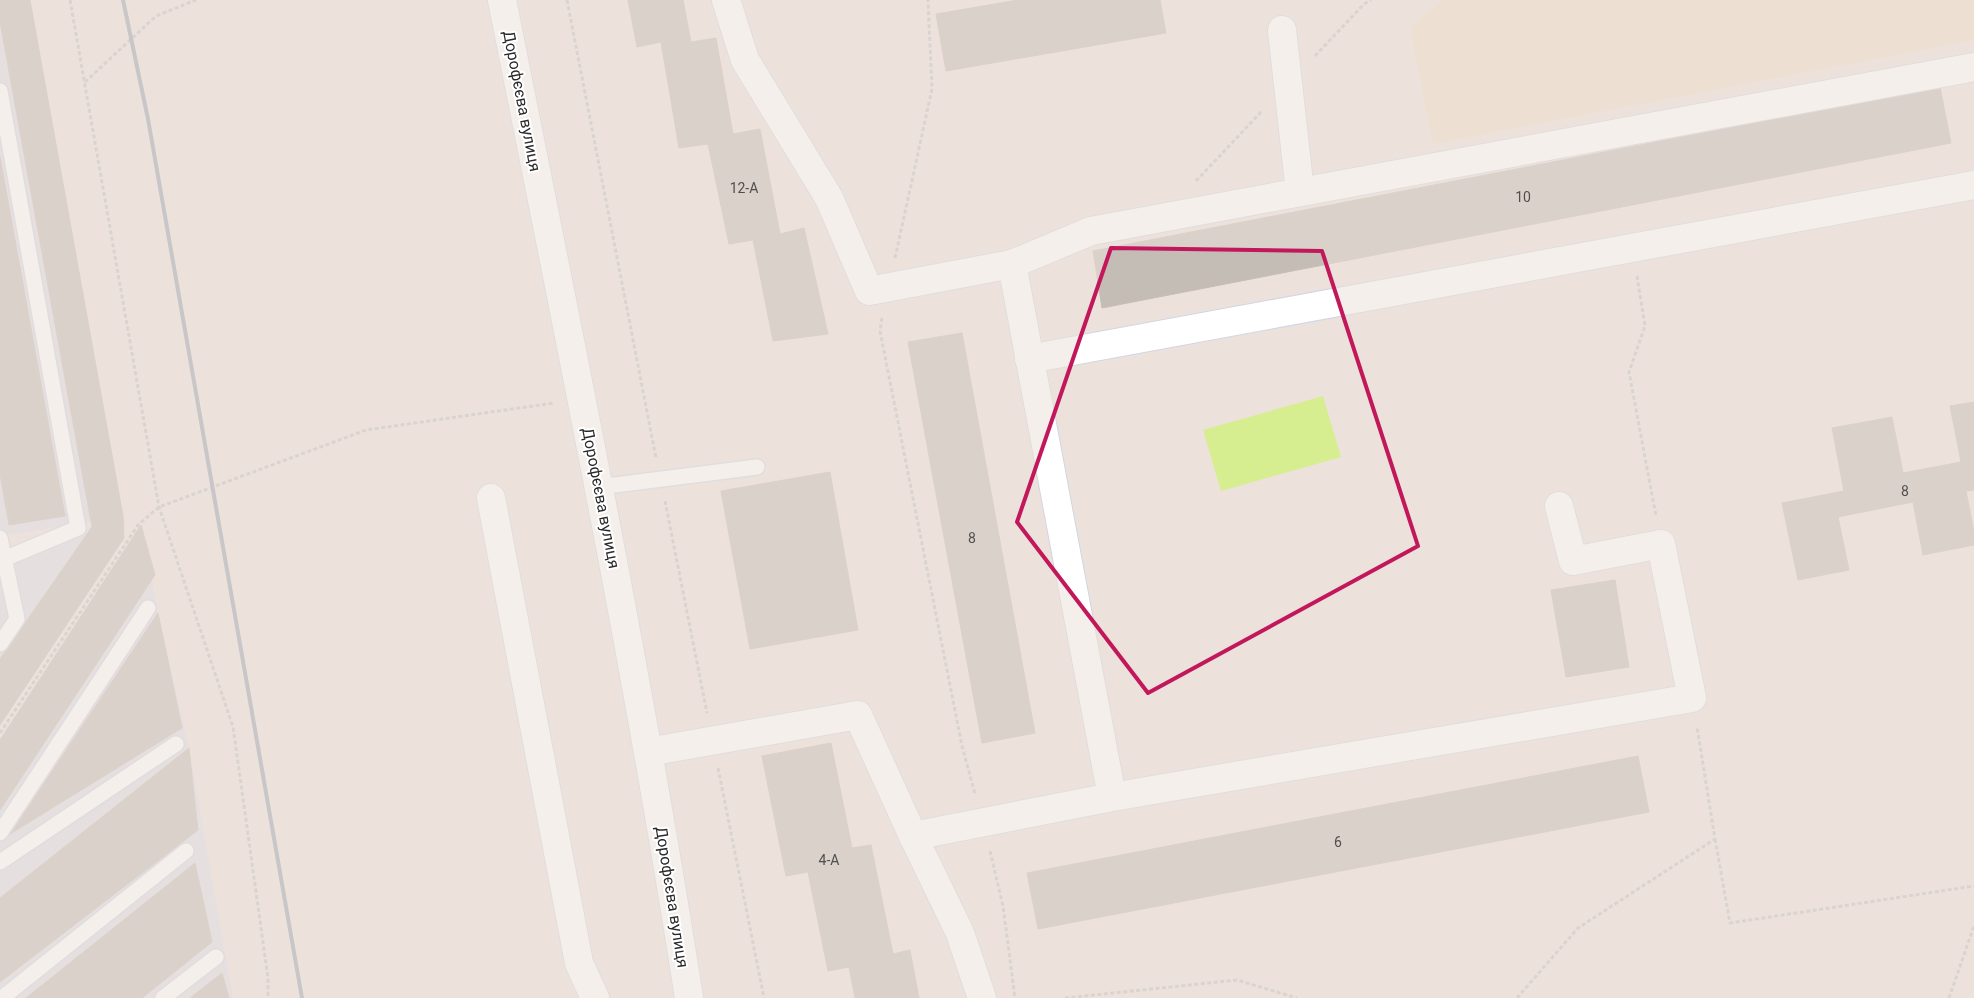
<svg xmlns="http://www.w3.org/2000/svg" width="1974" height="998" viewBox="0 0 1974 998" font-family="Roboto,sans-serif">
<rect width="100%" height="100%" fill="#ece2db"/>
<!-- industrial -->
<g fill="#dddce4">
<polygon points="0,0 26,0 123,516 124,538 0,725 0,569 92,527 119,517 0,536"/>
<polygon points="142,525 158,613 189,748 233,998 0,998 0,741"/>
</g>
<!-- education -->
<polygon fill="#efdcc9" points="1442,0 1974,0 1974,40 1433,144 1410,28"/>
<!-- pitch -->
<polygon fill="#d6ed90" points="1323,396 1341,457 1221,491 1203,430"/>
<!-- building -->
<g fill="#c4bdb6" stroke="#c8bdb4">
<polygon points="0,0 30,0 123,516 124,538 0,725 0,659 92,527 0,22"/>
<polygon points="628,0 683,0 691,42 716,38 733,134 760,129 780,234 804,228 828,334 773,341 753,240 729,244 708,144 679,148 661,42 637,47"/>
<polygon points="1018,0 1160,0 1166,33 946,71 936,14"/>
<polygon points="1940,87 1951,143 1102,308 1093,251"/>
<polygon points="0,157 65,516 9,525 0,474"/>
<polygon points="962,333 1035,733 982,743 908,342"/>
<polygon points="1974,402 1974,490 1966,491 1974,532 1974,545 1923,555 1913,502 1838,517 1849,570 1798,580 1782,503 1844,491 1832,428 1892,417 1903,473 1961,462 1950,406"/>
<polygon points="830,472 858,630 750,649 721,491"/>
<polygon points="141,525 155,575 0,810 0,740"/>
<polygon points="1615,580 1629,667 1566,677 1551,590"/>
<polygon points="158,613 182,728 10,834"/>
<polygon points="831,743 852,848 871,845 893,954 910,950 919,998 855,998 849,967 828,971 808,872 786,876 762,756"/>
<polygon points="189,748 198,830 0,982 0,898"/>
<polygon points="1638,756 1649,812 1038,929 1027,873"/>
<polygon points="195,863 212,942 142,998 26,998"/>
<polygon points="222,973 229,998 190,998"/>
</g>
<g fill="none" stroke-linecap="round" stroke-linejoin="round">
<!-- service casing -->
<g stroke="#d0d7e3" stroke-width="18">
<g id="service">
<polyline points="0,91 78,528 4,559 0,558"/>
<polyline points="599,487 757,467"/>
<polyline points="0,538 17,619 0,644"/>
<polyline points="0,833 148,608"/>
<polyline points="0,862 176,744"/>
<polyline points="2,998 186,851"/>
<polyline points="163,998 216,957"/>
</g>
</g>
<!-- minor casing -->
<g stroke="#d0d7e3" stroke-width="30">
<g id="minor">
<polyline points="1282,30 1300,192"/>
<polyline points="1012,264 1091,231 1974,67"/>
<polyline points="1029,359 1974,185"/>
<polyline points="491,498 579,963 595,998"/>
<polyline points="648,752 858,715 913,836 1112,797 1012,264 869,291 829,198 745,60 726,0"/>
<polyline points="1112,797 1692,698 1661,544 1573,561 1559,506"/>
<polyline points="913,836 960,933 982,998"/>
</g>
</g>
<!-- tertiary casing -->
<g stroke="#d0d7e3" stroke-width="30">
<path id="tertiary" d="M 502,0 C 568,332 637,663 689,998"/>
</g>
<!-- path -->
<g stroke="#c3c3c3" stroke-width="3" stroke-dasharray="4 2.5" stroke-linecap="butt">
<polyline points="70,0 159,507 233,727 268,978 268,998"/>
<polyline points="567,0 656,458"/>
<polyline points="1315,56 1364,4 1371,0"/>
<polyline points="85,82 156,16 196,0"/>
<polyline points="1196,181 1262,111"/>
<polyline points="895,258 932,89 928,0"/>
<polyline points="1637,276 1645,326 1629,372 1656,516"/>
<polyline points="882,318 880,331 962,746 975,794"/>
<polyline points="665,501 707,713"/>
<polyline points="0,733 138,525 159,507 366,430 554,403"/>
<polyline points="718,768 764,998"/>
<polyline points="1715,839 1730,923 1974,886"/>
<polyline points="990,851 1003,906 1015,998"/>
<polyline points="1065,998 1237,980 1297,998"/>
<polyline points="1517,998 1578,928 1715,839 1697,727"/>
<polyline points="1949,998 1974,926"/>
</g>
<!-- service -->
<use href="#service" stroke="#fff" stroke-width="15"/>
<!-- minor -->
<use href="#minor" stroke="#fff" stroke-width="28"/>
<!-- tertiary -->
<use href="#tertiary" stroke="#fff" stroke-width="28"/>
<!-- rail -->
<polyline stroke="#9da5b5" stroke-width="4" points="123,0 148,119 302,998"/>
</g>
<!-- marked area -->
<path d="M0 0H1974V998H0ZM 1111,248 L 1322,251 L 1418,546 L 1148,693 L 1017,522 Z" fill="#ece2db" fill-opacity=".55" fill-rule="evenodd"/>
<path fill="none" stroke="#c2185b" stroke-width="4" stroke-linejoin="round" d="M 1111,248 L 1322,251 L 1418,546 L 1148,693 L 1017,522 Z"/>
<g text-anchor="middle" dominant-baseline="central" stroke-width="4" stroke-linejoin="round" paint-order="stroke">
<!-- number labels -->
<g font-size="14" fill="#504f4d">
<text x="744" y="188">12-А</text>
<text x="1523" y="197">10</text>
<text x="1905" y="491">8</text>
<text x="972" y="538">8</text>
<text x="1338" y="842">6</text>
<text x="829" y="860">4-А</text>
</g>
<!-- street labels -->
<g font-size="16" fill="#2a2a2a" stroke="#fff">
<text transform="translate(522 101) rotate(79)">Дорофєєва вулиця</text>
<text transform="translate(601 498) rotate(79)">Дорофєєва вулиця</text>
<text transform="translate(672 897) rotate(81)">Дорофєєва вулиця</text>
</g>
</g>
</svg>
